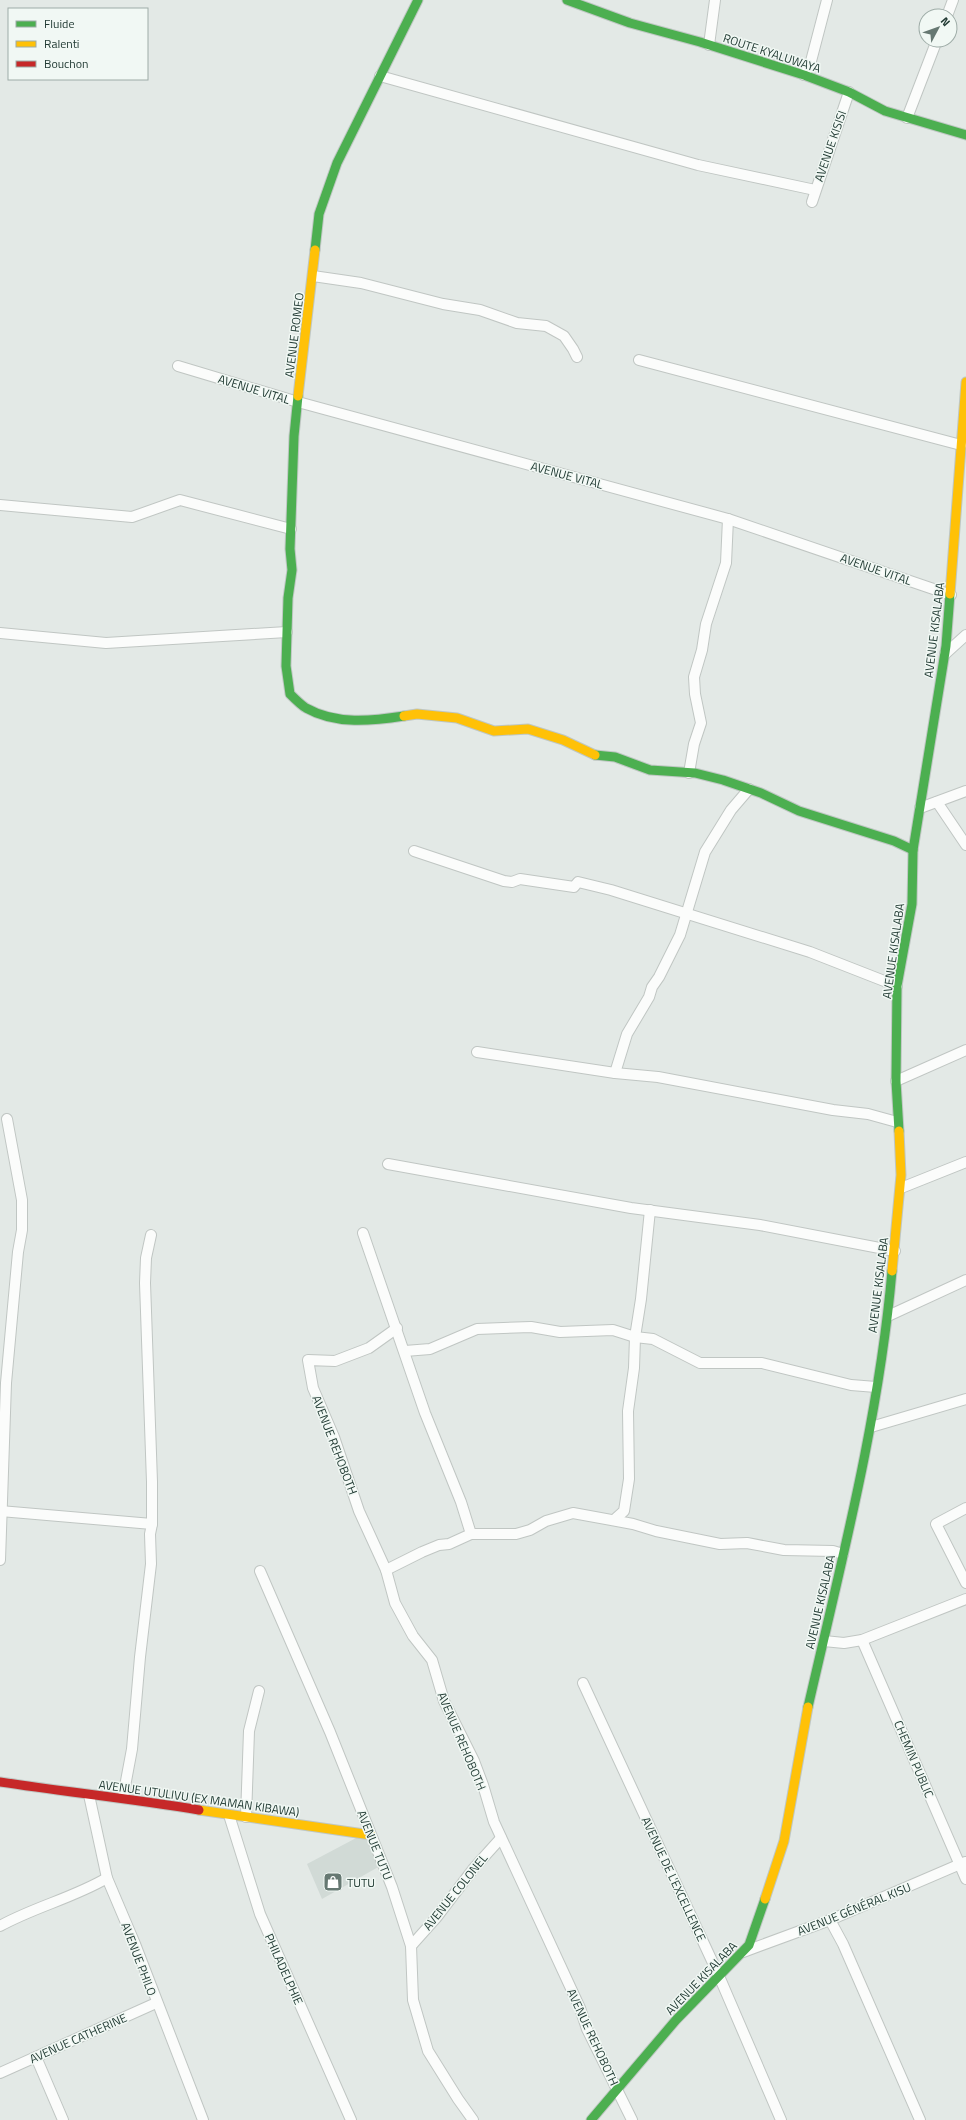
<svg xmlns="http://www.w3.org/2000/svg" width="966" height="2120" viewBox="0 0 966 2120" font-family="'Titillium Web',sans-serif">
<rect width="100%" height="100%" fill="#e3e9e6"/>
<!-- built -->
<polygon fill="#d1dad6" points="358,1837 367,1837 380,1866 322,1899 307,1864"/>
<g fill="none" stroke-linecap="round" stroke-linejoin="round">
<!-- street casing -->
<g stroke="#c0c6c3" stroke-width="12">
<g id="street">
<polyline points="947,16 953,0"/>
<polyline points="709,45 715,0"/>
<polyline points="804,75 810,65 827,0"/>
<polyline points="380,76 698,165 815,190"/>
<polyline points="907,118 937,40"/>
<polyline points="812,202 849,92"/>
<polyline points="313,276 361,283 443,304 480,310 517,323 546,326 564,336 573,349 577,357"/>
<polyline points="639,360 961,445"/>
<polyline points="178,366 298,402 728,519 951,595"/>
<polyline points="0,505 132,517 180,500 291,529"/>
<polyline points="0,633 106,643 287,632"/>
<polyline points="945,654 966,635"/>
<polyline points="689,773 694,744 701,723 695,694 694,677 702,650 706,624 726,563 728,519"/>
<polyline points="937,802 966,845"/>
<polyline points="920,808 966,791"/>
<polyline points="414,851 504,881 512,882 520,879 574,887 578,882 611,890 810,952 897,986"/>
<polyline points="477,1052 615,1073 658,1077 833,1110 868,1114 897,1122"/>
<polyline points="615,1073 627,1034 649,997 652,987 659,977 680,935 705,852 731,810 749,789"/>
<polyline points="896,1081 966,1050"/>
<polyline points="388,1164 631,1208 760,1225 895,1251"/>
<polyline points="901,1188 966,1162"/>
<polyline points="363,1233 425,1413 461,1502 471,1534"/>
<polyline points="888,1316 966,1280"/>
<polyline points="397,1328 369,1348 335,1361 308,1360 313,1388 334,1437 359,1511 386,1570 395,1603 413,1636 432,1660 444,1701 474,1761 483,1785 494,1822 580,2008 587,2029 632,2120"/>
<polyline points="405,1351 430,1349 477,1329 531,1327 560,1332 613,1330 635,1337 653,1339 700,1363 762,1363 851,1385 876,1387"/>
<polyline points="871,1427 966,1399"/>
<polyline points="966,1508 936,1524 966,1583"/>
<polyline points="0,1511 152,1524"/>
<polyline points="614,1520 624,1511 629,1479 628,1411 634,1368 635,1337 641,1299 650,1210"/>
<polyline points="0,1560 6,1383 18,1252 22,1230 22,1200 7,1119"/>
<polyline points="386,1570 422,1552 439,1545 449,1544 471,1534 516,1534 530,1530 546,1521 573,1513 633,1524 656,1531 720,1544 747,1543 784,1550 833,1551 843,1554"/>
<polyline points="260,1571 330,1732 392,1887 411,1946 413,2000 428,2051 458,2099 473,2120"/>
<polyline points="862,1640 966,1879"/>
<polyline points="824,1641 844,1643 862,1640 966,1599"/>
<polyline points="583,1683 719,1976 781,2120"/>
<polyline points="89,1795 107,1878 135,1944 203,2120"/>
<polyline points="123,1797 132,1749 140,1657 151,1564 150,1534 152,1524 152,1482 145,1283 146,1258 151,1235"/>
<polyline points="229,1815 260,1914 351,2120"/>
<polyline points="246,1817 249,1731 259,1691"/>
<polyline points="830,1920 843,1944 920,2120"/>
<path d="M 0,1926 C 34,1907 73,1898 107,1878"/>
<polyline points="411,1946 436,1918 474,1868 501,1838"/>
<polyline points="743,1952 830,1920 965,1862"/>
<polyline points="36,2057 63,2120"/>
<polyline points="0,2073 156,2003"/>
</g>
</g>
<!-- fast casing -->
<g stroke="#bfc7c3" stroke-width="11">
<g id="fast">
<polyline points="567,0 630,23 700,42 804,75 849,92 885,111 966,135"/>
<polyline points="315,250 319,214 337,163 418,0"/>
<path d="M 298,396 L 294,436 L 290,549 L 292,570 L 288,598 L 286,666 L 290,694 C 295,699 301,705 306,708 C 336,725 372,721 404,716"/>
<polyline points="595,755 615,757 650,770 695,773 723,780 761,793 799,811 894,841 913,850"/>
<polyline points="899,1131 896,1081 897,986 912,904 913,850 946,646 950,594"/>
<path d="M 808,1707 C 841,1563 879,1419 892,1271"/>
<polyline points="591,2120 676,2020 749,1945 765,1899"/>
</g>
</g>
<!-- slow casing -->
<g stroke="#bfc7c3" stroke-width="11">
<g id="slow">
<polyline points="298,396 315,250"/>
<polyline points="950,594 966,382"/>
<polyline points="404,716 417,714 457,718 494,731 528,729 563,740 595,755"/>
<polyline points="892,1271 901,1175 899,1131"/>
<polyline points="199,1810 371,1835"/>
<polyline points="765,1899 784,1841 808,1707"/>
</g>
</g>
<!-- jam casing -->
<g stroke="#bfc7c3" stroke-width="11">
<path id="jam" d="M 0,1782 C 66,1792 133,1799 199,1810"/>
</g>
<!-- street -->
<use href="#street" stroke="#fbfcfb" stroke-width="10"/>
<!-- fast -->
<use href="#fast" stroke="#4caf50" stroke-width="9"/>
<!-- slow -->
<use href="#slow" stroke="#ffc107" stroke-width="9"/>
<!-- jam -->
<use href="#jam" stroke="#c62828" stroke-width="9"/>
</g>
<!-- icons -->
<defs>
<g id="shop-square" transform="scale(1)"><rect x="-9" y="-9" width="18" height="18" rx="4" fill="#667872" stroke="#f1f8f4"/><path d="M-5-2.5h2.3a2.7 3.5 0 0 1 5.4 0H5L5.5 6h-11ZM-1.5-2.5h3a1.5 2.3 0 0 0-3 0Z" fill="#fff"/></g>
</defs>
<g fill-rule="evenodd">
<use href="#shop-square" x="333" y="1882"/>
</g>
<g text-anchor="middle" dominant-baseline="central" stroke-width="3" stroke-linejoin="round" paint-order="stroke">
<!-- street labels -->
<g font-size="12" fill="#223b34" stroke="#f1f8f4">
<text transform="translate(772 53) rotate(18)">ROUTE KYALUWAYA</text>
<text transform="translate(830 146) rotate(-71)">AVENUE KISISI</text>
<text transform="translate(294 335) rotate(-83)">AVENUE ROMEO</text>
<text transform="translate(254 389) rotate(17)">AVENUE VITAL</text>
<text transform="translate(567 475) rotate(15)">AVENUE VITAL</text>
<text transform="translate(876 569) rotate(19)">AVENUE VITAL</text>
<text transform="translate(934 630) rotate(-83)">AVENUE KISALABA</text>
<text transform="translate(893 951) rotate(-82)">AVENUE KISALABA</text>
<text transform="translate(878 1285) rotate(-83)">AVENUE KISALABA</text>
<text transform="translate(335 1445) rotate(69)">AVENUE REHOBOTH</text>
<text transform="translate(820 1602) rotate(-77)">AVENUE KISALABA</text>
<text transform="translate(462 1741) rotate(67)">AVENUE REHOBOTH</text>
<text transform="translate(914 1759) rotate(67)">CHEMIN PUBLIC</text>
<text transform="translate(199 1798) rotate(8)">AVENUE UTULIVU (EX MAMAN KIBAWA)</text>
<text transform="translate(375 1845) rotate(68)">AVENUE TUTU</text>
<text transform="translate(674 1879) rotate(65)">AVENUE DE L'EXCELLENCE</text>
<text transform="translate(455 1892) rotate(-51)">AVENUE COLONEL</text>
<text transform="translate(854 1909) rotate(-22)">AVENUE GÉNÉRAL KISU</text>
<text transform="translate(139 1959) rotate(69)">AVENUE PHILO</text>
<text transform="translate(284 1969) rotate(66)">PHILADELPHIE</text>
<text transform="translate(701 1978) rotate(-46)">AVENUE KISALABA</text>
<text transform="translate(593 2037) rotate(65)">AVENUE REHOBOTH</text>
<text transform="translate(78 2038) rotate(-24)">AVENUE CATHERINE</text>
</g>
<!-- poi labels -->
<g font-size="12" fill="#223b34" stroke="#f1f8f4" text-anchor="start">
<text x="347" y="1882">TUTU</text>
</g>
</g>
<!-- legend -->
<rect x="8" y="8" width="140" height="72" fill="#f1f8f4" stroke="#9eaca7"/>
<rect x="16" y="21" width="20" height="6" fill="#4caf50" stroke="#9eaca7"/>
<text x="44" y="28" font-size="12" fill="#223b34">Fluide</text>
<rect x="16" y="41" width="20" height="6" fill="#ffc107" stroke="#9eaca7"/>
<text x="44" y="48" font-size="12" fill="#223b34">Ralenti</text>
<rect x="16" y="61" width="20" height="6" fill="#c62828" stroke="#9eaca7"/>
<text x="44" y="68" font-size="12" fill="#223b34">Bouchon</text>
<!-- north arrow -->
<g transform="translate(938 28) rotate(49)"><circle r="19" fill="#f1f8f4" stroke="#9eaca7"/>
<path d="M0-3L7 15L0 10L-7 15Z" fill="#667872"/>
<text y="-6" font-size="11" font-weight="bold" text-anchor="middle" fill="#223b34">N</text>
</g>
</svg>
